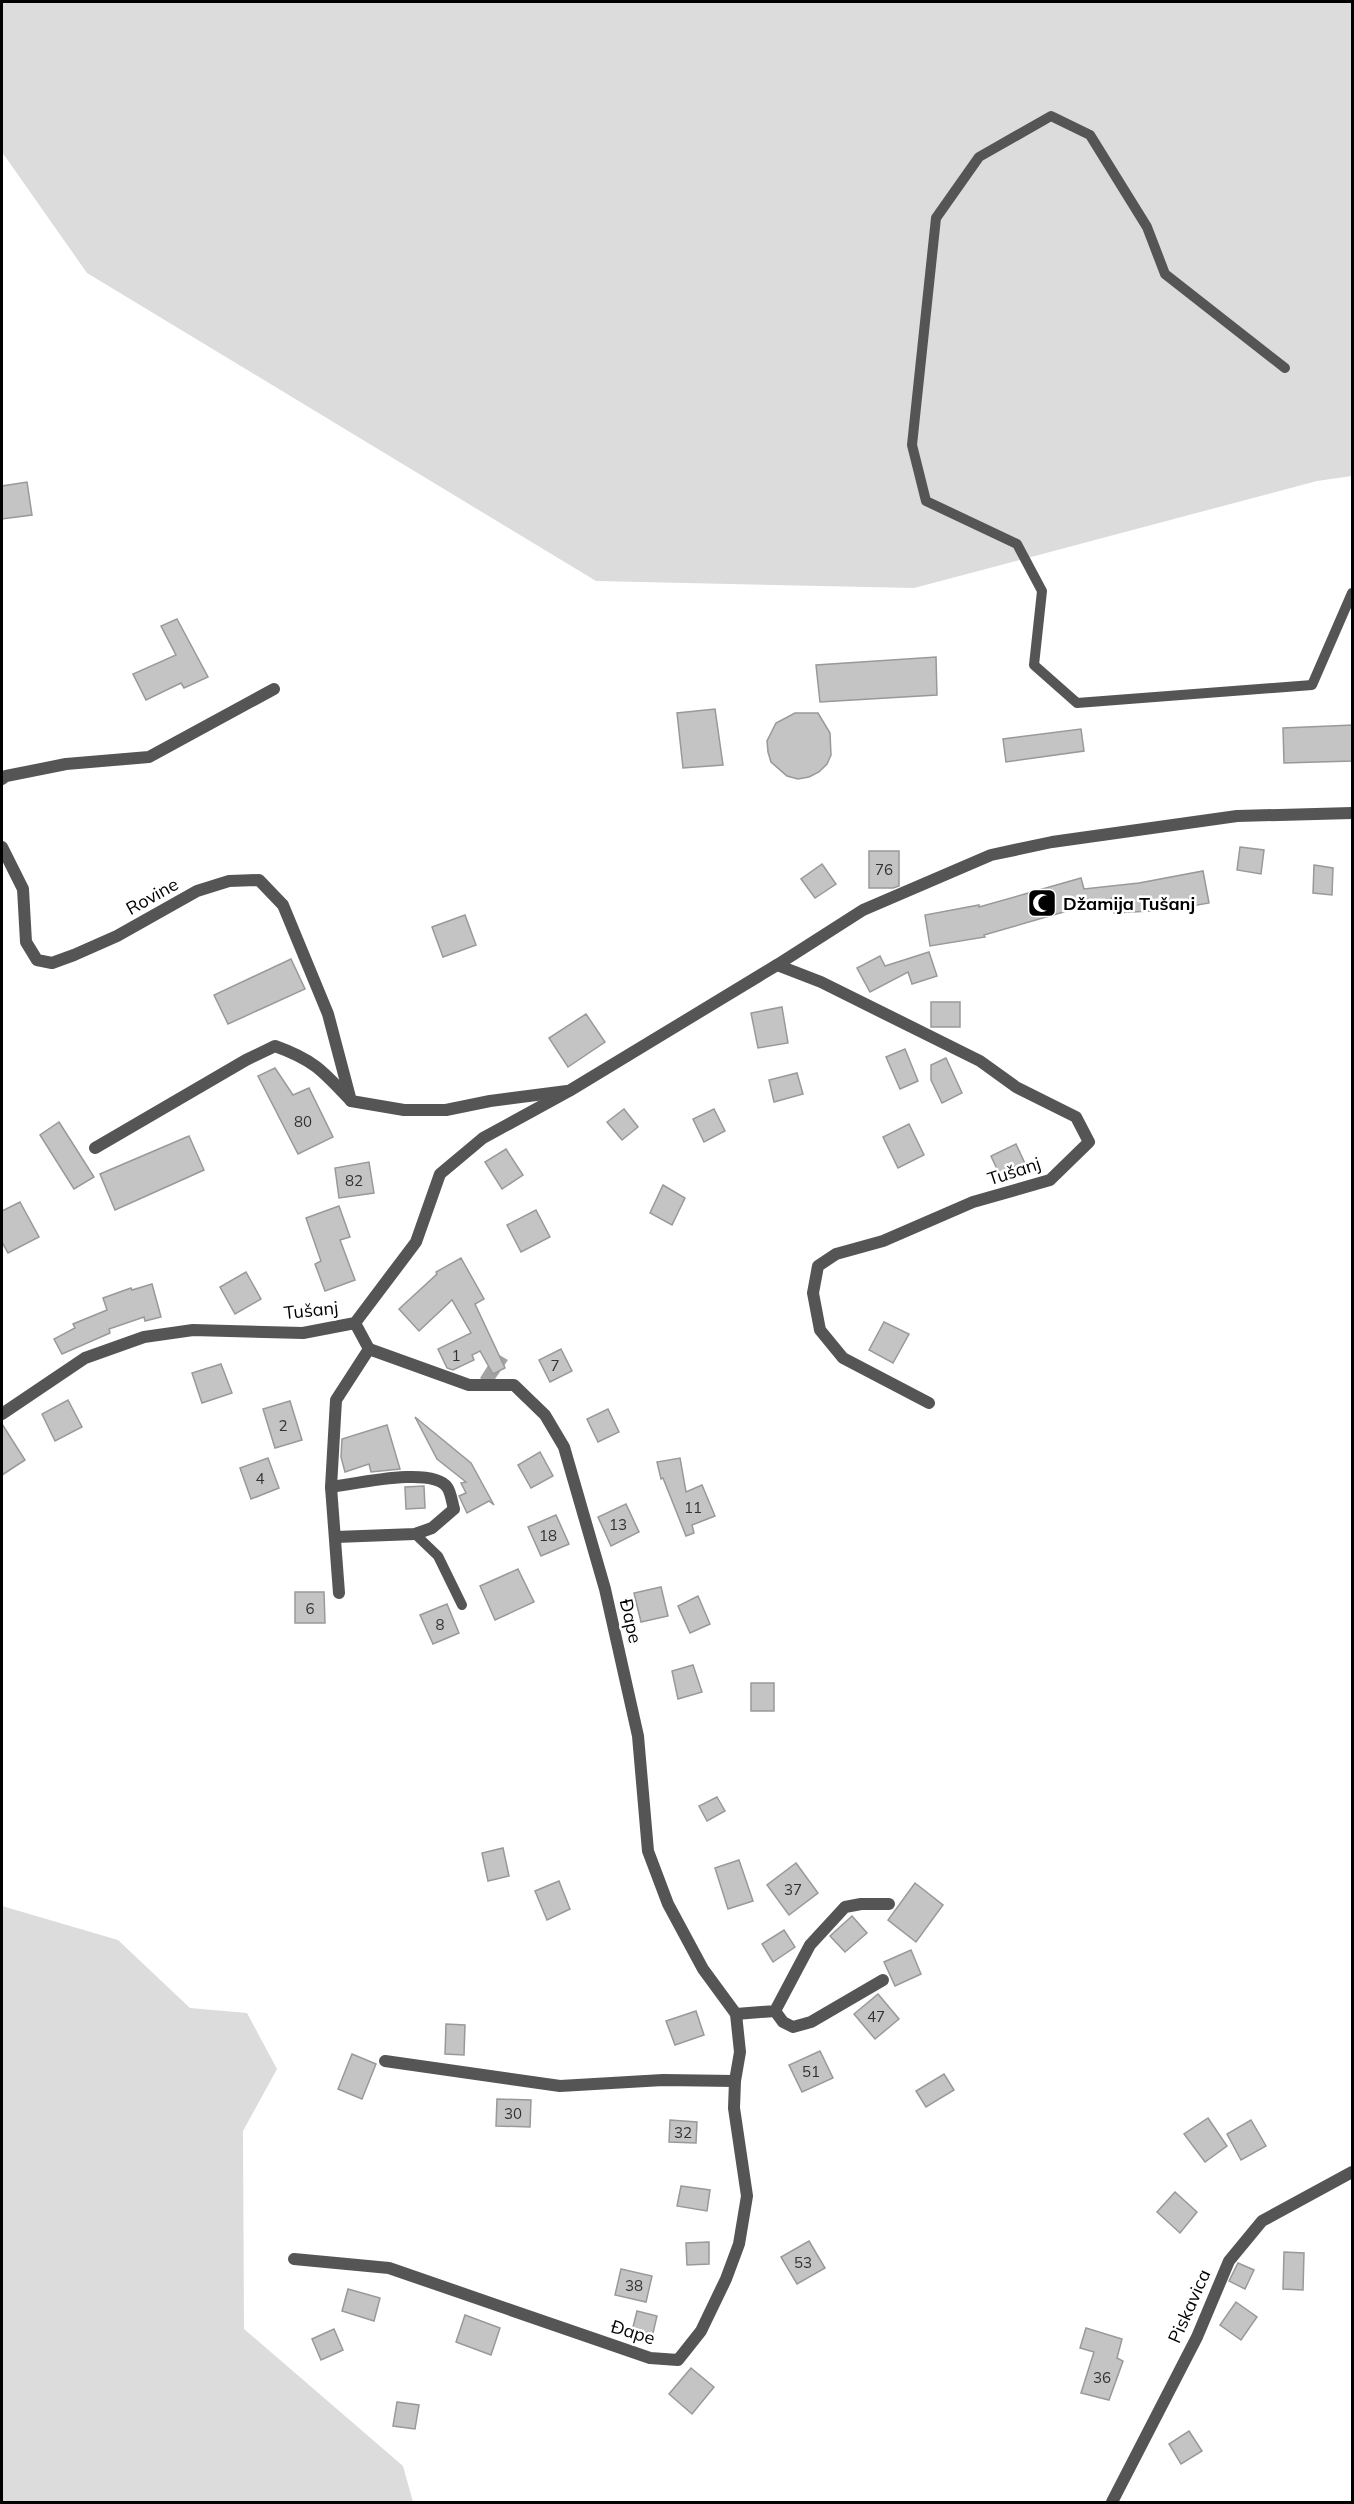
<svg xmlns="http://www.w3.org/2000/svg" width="1354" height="2504" viewBox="0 0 1354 2504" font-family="Mulish,sans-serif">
<rect width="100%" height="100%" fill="#fff"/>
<!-- green -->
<g fill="#dcdcdc">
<polygon points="2,2 1352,2 1352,476 1317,481 914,588 596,581 87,273 2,152"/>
<polygon points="2,1906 118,1940 190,2008 247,2013 277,2069 243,2131 244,2329 403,2466 413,2502 2,2502"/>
</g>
<!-- water -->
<polygon fill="#a3a3a3" points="496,1353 508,1360 491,1385 480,1378"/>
<!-- building -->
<g fill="#c4c4c4" stroke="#999" stroke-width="1.5">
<polygon points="27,482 32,515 2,519 2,486"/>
<polygon points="177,619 208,677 184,688 181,683 146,700 133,674 176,655 161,626"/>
<polygon points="936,657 937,695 820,702 816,665"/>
<polygon points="715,709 723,765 683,768 677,713"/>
<polygon points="795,713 818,713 830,733 831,755 827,764 819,772 809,777 798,779 787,776 771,762 768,752 767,741 776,723"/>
<polygon points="1353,725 1353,761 1284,763 1283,728"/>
<polygon points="1081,729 1084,751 1006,762 1003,739"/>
<polygon points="1240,847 1264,850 1261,874 1237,870"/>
<polygon points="869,851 899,851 899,886 893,888 869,888"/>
<polygon points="822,864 836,884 815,898 801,879"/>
<polygon points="1314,865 1333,868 1332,895 1313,893"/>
<polygon points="1203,871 1209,903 1170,910 1114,913 1112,898 984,935 985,937 930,946 925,915 979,905 979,907 1081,878 1084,889 1139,883"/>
<polygon points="465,915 476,945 443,957 432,927"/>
<polygon points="929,952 937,976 912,984 908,972 870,992 857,968 880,956 885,966"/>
<polygon points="291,959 305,989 228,1024 214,995"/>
<rect x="931" y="1002" width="29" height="25"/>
<polygon points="782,1007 788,1043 758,1048 751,1013"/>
<polygon points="586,1014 605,1042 568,1067 549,1038"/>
<polygon points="905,1049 918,1081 900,1089 886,1057"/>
<polygon points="946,1058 962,1093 942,1103 931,1080 931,1065"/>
<polygon points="275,1068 293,1095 309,1088 333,1137 298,1154 258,1076"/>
<polygon points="797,1073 803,1094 774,1102 769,1080"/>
<polygon points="624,1109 638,1127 622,1140 607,1122"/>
<polygon points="714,1109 725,1131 704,1142 693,1119"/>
<polygon points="59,1122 94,1177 74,1189 40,1135"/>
<polygon points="909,1124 924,1155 898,1168 883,1137"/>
<polygon points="189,1136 204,1170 115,1210 100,1174"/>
<polygon points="1016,1144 1028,1170 1003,1182 991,1156"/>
<polygon points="506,1149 523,1175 502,1189 485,1162"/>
<polygon points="369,1162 374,1193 339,1198 335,1168"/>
<polygon points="663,1185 685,1198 672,1225 650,1213"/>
<polygon points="20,1202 39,1237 8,1253 2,1242 2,1211"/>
<polygon points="339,1206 350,1237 340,1240 355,1280 325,1291 315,1264 321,1261 306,1218"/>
<polygon points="536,1210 550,1237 521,1252 507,1225"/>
<polygon points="461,1258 484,1299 475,1304 505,1368 493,1374 480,1351 472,1355 474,1360 453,1370 447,1368 438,1349 471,1333 452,1300 419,1331 399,1309 437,1274 436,1272"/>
<polygon points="246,1272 261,1299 235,1314 220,1287"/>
<polygon points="152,1284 161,1317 145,1321 144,1317 109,1329 110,1333 62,1354 54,1339 75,1328 73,1324 107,1310 103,1298 131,1288 132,1290"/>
<polygon points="884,1322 909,1334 893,1363 869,1350"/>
<polygon points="561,1349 572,1371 550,1382 539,1360"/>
<polygon points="221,1364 232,1393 202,1403 192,1373"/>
<polygon points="68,1400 82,1427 55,1441 42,1414"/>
<polygon points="290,1401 302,1440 275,1448 263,1409"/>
<polygon points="608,1409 619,1432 598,1442 587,1419"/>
<polygon points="415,1417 471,1463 494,1505 489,1501 467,1513 459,1496 466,1493 461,1483 466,1482 437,1459"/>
<polygon points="2,1424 25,1460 2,1475"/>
<polygon points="387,1425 400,1469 371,1472 369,1464 345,1472 341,1457 342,1439"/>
<polygon points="540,1452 553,1476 531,1488 518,1465"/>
<polygon points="268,1458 279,1488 251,1499 240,1468"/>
<polygon points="680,1458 686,1492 702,1485 715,1516 692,1525 694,1533 686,1536 663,1478 661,1479 657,1462"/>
<polygon points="424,1486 425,1508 406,1509 405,1487"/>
<polygon points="626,1504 639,1532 611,1546 598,1517"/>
<polygon points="556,1515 569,1544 541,1556 528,1527"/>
<polygon points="518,1569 534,1602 495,1620 480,1586"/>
<polygon points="661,1587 668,1616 641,1622 634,1593"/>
<polygon points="295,1592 324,1592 325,1623 295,1623"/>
<polygon points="698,1596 710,1624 690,1633 678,1606"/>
<polygon points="447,1604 459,1633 433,1644 420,1615"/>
<polygon points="693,1665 702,1692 678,1699 672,1671"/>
<rect x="751" y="1683" width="23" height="28"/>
<polygon points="717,1797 725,1811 707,1821 699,1806"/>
<polygon points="503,1848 509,1876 488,1881 482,1853"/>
<polygon points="739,1860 753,1901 728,1909 715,1868"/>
<polygon points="796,1863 818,1893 789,1915 767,1885"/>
<polygon points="559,1881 570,1909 547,1920 535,1891"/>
<polygon points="915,1883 943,1905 916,1942 888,1920"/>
<polygon points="852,1916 867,1933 845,1952 830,1936"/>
<polygon points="784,1930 795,1947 773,1962 762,1944"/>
<polygon points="911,1950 921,1974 895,1986 884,1962"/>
<polygon points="878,1994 899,2019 875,2039 854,2014"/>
<polygon points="696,2011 704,2035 675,2045 666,2021"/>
<polygon points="446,2024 465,2025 464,2055 445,2054"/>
<polygon points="820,2051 833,2078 802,2092 789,2065"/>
<polygon points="352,2054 376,2064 362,2099 338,2089"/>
<polygon points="944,2074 954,2090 926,2107 916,2091"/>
<polygon points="497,2099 531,2100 530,2127 496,2126"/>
<polygon points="1208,2118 1227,2146 1205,2162 1184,2134"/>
<polygon points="670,2120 697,2122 696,2143 669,2142"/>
<polygon points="1251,2120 1266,2146 1241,2160 1227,2134"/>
<polygon points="681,2186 710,2190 707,2211 677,2206"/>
<polygon points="1175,2192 1197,2212 1180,2233 1157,2212"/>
<polygon points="809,2241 825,2268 797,2284 781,2257"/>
<polygon points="709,2242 709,2264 687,2265 686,2243"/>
<polygon points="1284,2252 1304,2253 1303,2290 1283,2289"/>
<polygon points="1238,2263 1254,2270 1245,2289 1229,2281"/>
<polygon points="621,2269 652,2276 646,2302 615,2295"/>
<polygon points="348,2289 380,2298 374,2321 342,2311"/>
<polygon points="1236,2302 1257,2317 1241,2340 1220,2325"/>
<polygon points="637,2311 657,2316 652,2337 632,2331"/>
<polygon points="465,2315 500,2328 491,2355 456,2342"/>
<polygon points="1086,2328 1122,2339 1117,2358 1123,2361 1109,2400 1081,2393 1094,2352 1080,2348"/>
<polygon points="334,2329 343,2350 321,2360 312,2339"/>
<polygon points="691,2368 714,2387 692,2414 669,2394"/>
<polygon points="397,2402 419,2405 415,2429 393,2426"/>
<polygon points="1189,2431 1202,2451 1181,2464 1169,2444"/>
</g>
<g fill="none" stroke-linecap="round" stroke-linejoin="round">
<!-- service -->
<g stroke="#555" stroke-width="10">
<polyline points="1285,368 1165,274 1147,227 1090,135 1051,116 979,157 936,218 912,445 926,501 1017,544 1042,591 1034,665 1077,703 1312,685 1352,593"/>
<polyline points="415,1534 438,1556 462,1605"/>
</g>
<!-- minor -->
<g stroke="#555" stroke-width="12">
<polyline points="2,779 6,776 66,764 149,757 274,689"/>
<polyline points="2,847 23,889 26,942 37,960 52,963 74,955 117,936 197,891 229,881 259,880 283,905 328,1014 351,1101 404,1110 446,1110 490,1101 567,1091"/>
<polyline points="777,965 821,982 980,1061 1016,1087 1076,1117 1089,1142 1050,1180 973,1202 883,1241 836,1254 818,1266 813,1293 820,1330 843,1358 929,1403"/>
<path d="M 95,1148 L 246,1060 L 275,1046 C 314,1060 323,1071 351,1101"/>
<polyline points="355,1323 369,1349"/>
<path d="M 331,1487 C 356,1484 432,1466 447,1487 C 451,1492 452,1503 454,1509 L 432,1528 L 415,1534 L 336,1537"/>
<polyline points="339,1593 331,1487 336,1400 369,1349"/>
<polyline points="775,2011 783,2022 793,2027 811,2022 883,1980"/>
<polyline points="736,2014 775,2011 810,1945 845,1907 861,1904 889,1904"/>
<polyline points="385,2061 560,2086 663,2080 735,2081"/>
<polyline points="294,2259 389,2268 650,2358 678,2360 701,2331 726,2279 739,2244 747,2196 734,2108 735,2081 740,2052 736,2014 703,1969 668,1904 648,1851 638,1736 605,1589 564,1447 545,1415 514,1385 469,1385 369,1349"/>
<polyline points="1112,2502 1197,2337 1229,2261 1262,2221 1352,2172"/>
</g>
<!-- tertiary -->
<polyline stroke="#555" stroke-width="12" points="2,1414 85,1358 144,1337 193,1330 303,1333 355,1323 416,1242 440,1174 483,1138 569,1091 777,965 863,910 991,855 1052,842 1237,816 1352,813"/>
</g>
<!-- icons -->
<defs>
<g id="mosque-square" transform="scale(1.5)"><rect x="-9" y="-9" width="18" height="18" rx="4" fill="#000" stroke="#fff"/><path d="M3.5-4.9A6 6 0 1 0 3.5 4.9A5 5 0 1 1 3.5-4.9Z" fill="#fff"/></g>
</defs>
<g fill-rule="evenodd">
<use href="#mosque-square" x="1042" y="903"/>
</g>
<g text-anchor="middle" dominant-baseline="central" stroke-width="5" stroke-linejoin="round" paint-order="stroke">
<!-- number labels -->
<g font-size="15" fill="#313131">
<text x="884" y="869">76</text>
<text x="303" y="1121">80</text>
<text x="354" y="1180">82</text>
<text x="456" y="1355">1</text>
<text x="555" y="1365">7</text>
<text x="283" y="1425">2</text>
<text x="260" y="1478">4</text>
<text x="693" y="1507">11</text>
<text x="618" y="1524">13</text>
<text x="548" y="1535">18</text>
<text x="310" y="1608">6</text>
<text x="440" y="1624">8</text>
<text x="793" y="1889">37</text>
<text x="876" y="2016">47</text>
<text x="811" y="2071">51</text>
<text x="513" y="2113">30</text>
<text x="683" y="2132">32</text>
<text x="803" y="2262">53</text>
<text x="634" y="2285">38</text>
<text x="1102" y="2377">36</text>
</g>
<!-- street labels -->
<g font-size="18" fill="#000" stroke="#fff">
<text transform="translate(152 896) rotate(-29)">Rovine</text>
<text transform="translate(1014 1171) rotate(-18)">Tušanj</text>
<text transform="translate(311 1310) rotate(-6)">Tušanj</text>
<text transform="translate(631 1621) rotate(77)">Đape</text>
<text transform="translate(1189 2306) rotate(-66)">Piskavica</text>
<text transform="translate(633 2332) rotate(17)">Đape</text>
</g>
<!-- poi labels -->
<g font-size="18" font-weight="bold" fill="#000" stroke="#fff" text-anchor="start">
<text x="1063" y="903">Džamija Tušanj</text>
</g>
</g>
<!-- border -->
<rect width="1354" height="2504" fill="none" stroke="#000000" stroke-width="6"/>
</svg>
